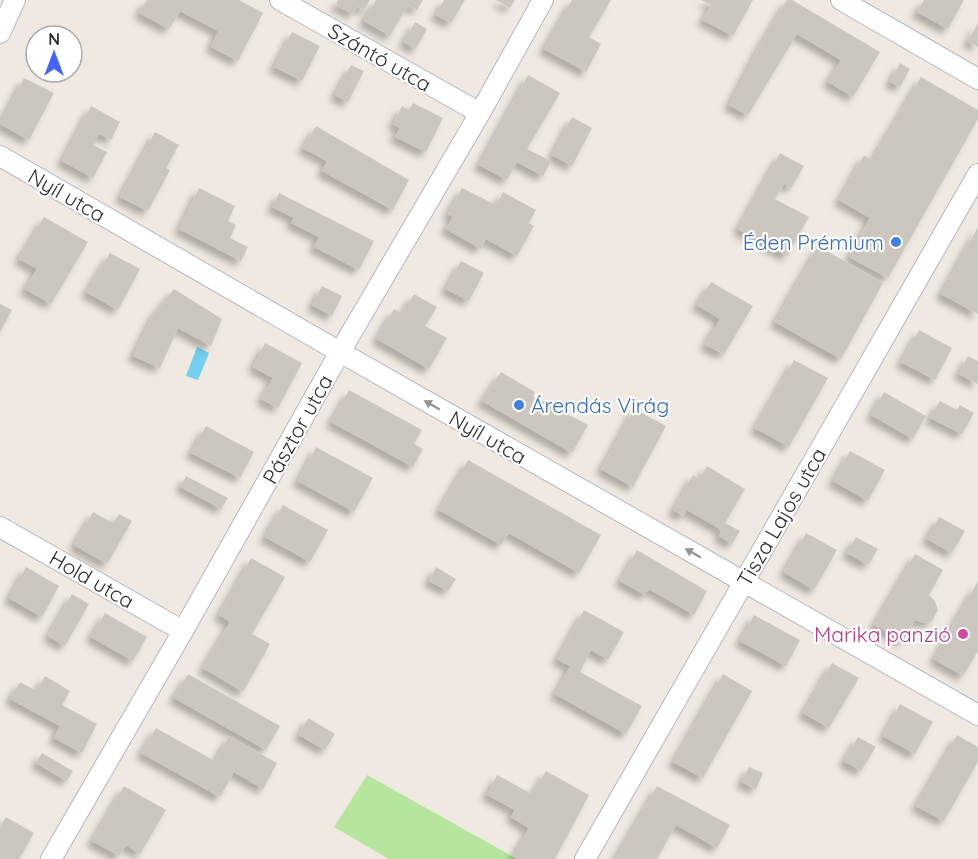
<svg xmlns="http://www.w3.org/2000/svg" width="978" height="859" viewBox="0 0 978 859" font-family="Quicksand,sans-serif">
<defs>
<filter id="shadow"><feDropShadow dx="-5.5" dy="5.5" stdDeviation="3" flood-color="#0004"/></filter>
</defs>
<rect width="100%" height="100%" fill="#efe9e1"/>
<!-- green -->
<polygon fill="#b6e59e" points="367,775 517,859 389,859 334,827"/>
<!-- water -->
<polygon fill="#75cff0" points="197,347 209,353 198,380 186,376"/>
<!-- building -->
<g fill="#cbc7bf" filter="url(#shadow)">
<polygon points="147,0 239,0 263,13 238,61 211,47 218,31 180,11 169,29 139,13"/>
<polygon points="338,0 370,0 364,10 357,6 353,14 336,5"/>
<polygon points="376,0 423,0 417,10 408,5 390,36 364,21"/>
<polygon points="444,0 465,0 451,23 436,15"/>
<polygon points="496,0 515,0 510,8"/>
<polygon points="572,0 611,0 589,37 601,44 586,72 544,49"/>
<polygon points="701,0 753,0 733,36 703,20 711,5"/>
<polygon points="787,0 792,0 880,52 853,97 828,82 841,60 797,34 748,115 729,105 760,45"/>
<polygon points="924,0 964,0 948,29 917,12"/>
<polygon points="415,22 427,29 416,49 404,42"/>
<polygon points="978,23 978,47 968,41"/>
<polygon points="292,32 320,46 302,81 274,67"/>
<polygon points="900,63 910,69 900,87 890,82"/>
<polygon points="351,65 364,71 348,102 335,95"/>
<polygon points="528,75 560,93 527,149 551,161 543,176 517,162 507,180 479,165"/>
<polygon points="921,77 978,110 978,119 888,278 849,257 870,218 839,200 864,155 872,160"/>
<polygon points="24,78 54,93 29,140 0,124"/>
<polygon points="413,103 443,118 426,152 395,137 400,128 393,124 402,106 409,110"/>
<polygon points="91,106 120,122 111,140 99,134 93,145 107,152 93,178 62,161"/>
<polygon points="572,117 592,128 572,166 552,155"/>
<polygon points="316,126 409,180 393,210 322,171 327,161 303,148"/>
<polygon points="155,132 179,145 166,168 170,170 148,211 120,197"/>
<polygon points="780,153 804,166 791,188 784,184 775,199 809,217 787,256 738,229"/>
<polygon points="199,188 235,206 228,221 236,225 230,238 248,247 241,261 179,229"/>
<polygon points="462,188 496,205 503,192 536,210 529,223 534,226 517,256 486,239 481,249 446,229 453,217 448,214"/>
<polygon points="279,193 374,241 359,270 314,247 319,237 291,223 294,218 272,207"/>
<polygon points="44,217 88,242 51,304 25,289 37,269 19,259"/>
<polygon points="978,227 978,314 941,294"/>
<polygon points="818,246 883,283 841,359 775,322"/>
<polygon points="110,253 140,269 118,310 86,292"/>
<polygon points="461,261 484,273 469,301 446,289"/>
<polygon points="711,282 753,306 724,354 705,345 720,319 697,305"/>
<polygon points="322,286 342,296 332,316 312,305"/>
<polygon points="174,289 222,319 211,346 178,328 160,368 133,356 153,315"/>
<polygon points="414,294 437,307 425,326 447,338 429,369 377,339 394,309 402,313"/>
<polygon points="0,304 12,310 0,332"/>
<polygon points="919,330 952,348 935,380 901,362"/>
<polygon points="265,343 302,363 278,408 261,399 273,378 253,367"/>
<polygon points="968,356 978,361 978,384 959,374"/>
<polygon points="794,360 828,378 789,447 755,428"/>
<polygon points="501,372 535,392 533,396 588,425 572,453 482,401"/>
<polygon points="349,390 422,430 414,444 423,449 413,467 331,422"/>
<polygon points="884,392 926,416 913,439 871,415"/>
<polygon points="940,401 957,410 960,405 974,413 962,434 930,418"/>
<polygon points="634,409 666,426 633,487 601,469"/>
<polygon points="206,426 254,452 240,478 191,453"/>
<polygon points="316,447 373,478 354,512 298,481"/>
<polygon points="850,451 885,470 868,501 833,481"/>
<polygon points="468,460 601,535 579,573 509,533 501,545 439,510"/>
<polygon points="707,466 745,489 725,523 740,531 732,544 719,536 722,530 687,510 683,516 673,510 693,475 699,479"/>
<polygon points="186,476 228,498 221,509 181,487"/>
<polygon points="283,505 328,530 310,562 265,537"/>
<polygon points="93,512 113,523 119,514 132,521 107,564 74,545"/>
<polygon points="939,517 965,531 952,553 927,539"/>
<polygon points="806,533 837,550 814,590 784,572"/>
<polygon points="856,537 878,549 868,565 847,553"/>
<polygon points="637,550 707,591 694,615 649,589 645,595 620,581"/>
<polygon points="915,554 943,570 929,595 935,601 938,610 932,621 924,623 915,620 903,641 874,625"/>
<polygon points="251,558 285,577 252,634 270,644 243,692 203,668 230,622 219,615"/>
<polygon points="26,567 59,586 42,617 9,598"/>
<polygon points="436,567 456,579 448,591 429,581"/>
<polygon points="978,581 978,651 963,676 934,659"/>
<polygon points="72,594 89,604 65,646 48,636"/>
<polygon points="584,610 624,632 608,660 591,650 580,672 642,706 626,734 555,694 570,666 557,659"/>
<polygon points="105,613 147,637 133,661 91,637"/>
<polygon points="754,615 800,640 786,666 740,641"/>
<polygon points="832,663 859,678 829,728 803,713"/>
<polygon points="188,674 280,726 266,750 174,698"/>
<polygon points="723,674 752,691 703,778 673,762"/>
<polygon points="45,676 70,691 62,705 97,724 82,753 54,738 60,726 10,699 20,682 37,691"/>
<polygon points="900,704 933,722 915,754 883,736"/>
<polygon points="308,718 335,734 325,750 299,735"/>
<polygon points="156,728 215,761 229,736 277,763 263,789 234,772 220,797 141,753"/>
<polygon points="957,735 978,747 978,762 944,821 916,806"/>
<polygon points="858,737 876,747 861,771 844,761"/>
<polygon points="42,753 73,771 67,781 36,763"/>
<polygon points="749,767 763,773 756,789 741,782"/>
<polygon points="546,771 589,795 555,859 517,859 513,857 529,828 511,817 515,810 487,795 497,775 532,794"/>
<polygon points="124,786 166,810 140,854 126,845 119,856 92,841"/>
<polygon points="657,786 730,825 717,848 676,825 657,859 615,859"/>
<polygon points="6,817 34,833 19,859 0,859 0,827"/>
</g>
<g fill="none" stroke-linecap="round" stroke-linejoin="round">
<!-- street casing -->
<g stroke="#b4b7c1" stroke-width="22">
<g id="street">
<polyline points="280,0 480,113"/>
<polyline points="841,0 978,79"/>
<polyline points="0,33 15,0"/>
<polyline points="0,156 340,352 978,715"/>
<polyline points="0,527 183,631"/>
<polyline points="51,859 183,631 340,352 480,113 543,0"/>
<polyline points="585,859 978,174"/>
</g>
</g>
<!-- street -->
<use href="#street" stroke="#fff" stroke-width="20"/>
</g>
<!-- one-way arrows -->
<defs><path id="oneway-solid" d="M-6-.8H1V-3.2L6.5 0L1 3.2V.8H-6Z" transform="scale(1.5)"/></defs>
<g fill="#969696">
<use href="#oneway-solid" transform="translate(432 405) rotate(-150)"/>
<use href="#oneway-solid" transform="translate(693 553) rotate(-150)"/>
</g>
<!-- markers -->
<g fill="#3f7fe0" stroke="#fff" stroke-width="2">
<circle cx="896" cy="242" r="6"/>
<circle cx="519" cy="405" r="6"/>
</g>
<circle fill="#d1479c" stroke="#fff" stroke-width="2" cx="963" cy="634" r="6"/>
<g text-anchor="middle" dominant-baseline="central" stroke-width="4.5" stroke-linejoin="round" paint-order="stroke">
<!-- street labels -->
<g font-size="21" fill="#2e2e2e" stroke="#fff">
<text transform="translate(380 57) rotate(30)">Szántó utca</text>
<text transform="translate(67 195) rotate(30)">Nyíl utca</text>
<text transform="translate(297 429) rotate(-61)">Pásztor utca</text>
<text transform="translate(488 437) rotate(30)">Nyíl utca</text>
<text transform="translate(781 517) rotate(-60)">Tisza Lajos utca</text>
<text transform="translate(92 579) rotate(30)">Hold utca</text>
</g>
<!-- shop labels -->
<g font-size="21" fill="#366cbe" stroke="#fff" text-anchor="end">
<text x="884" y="242">Éden Prémium</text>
<text x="531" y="405" text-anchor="start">Árendás Virág</text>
</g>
<!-- hotel labels -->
<g font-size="21" fill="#b23c85" stroke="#fff" text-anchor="end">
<text x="951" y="634">Marika panzió</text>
</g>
</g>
<!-- north arrow -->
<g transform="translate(54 54)"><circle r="28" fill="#ffffff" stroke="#ababab" stroke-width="1.5"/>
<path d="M0-4.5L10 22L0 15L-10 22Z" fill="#4264fb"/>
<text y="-9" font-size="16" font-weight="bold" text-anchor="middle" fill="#2e2e2e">N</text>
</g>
</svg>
